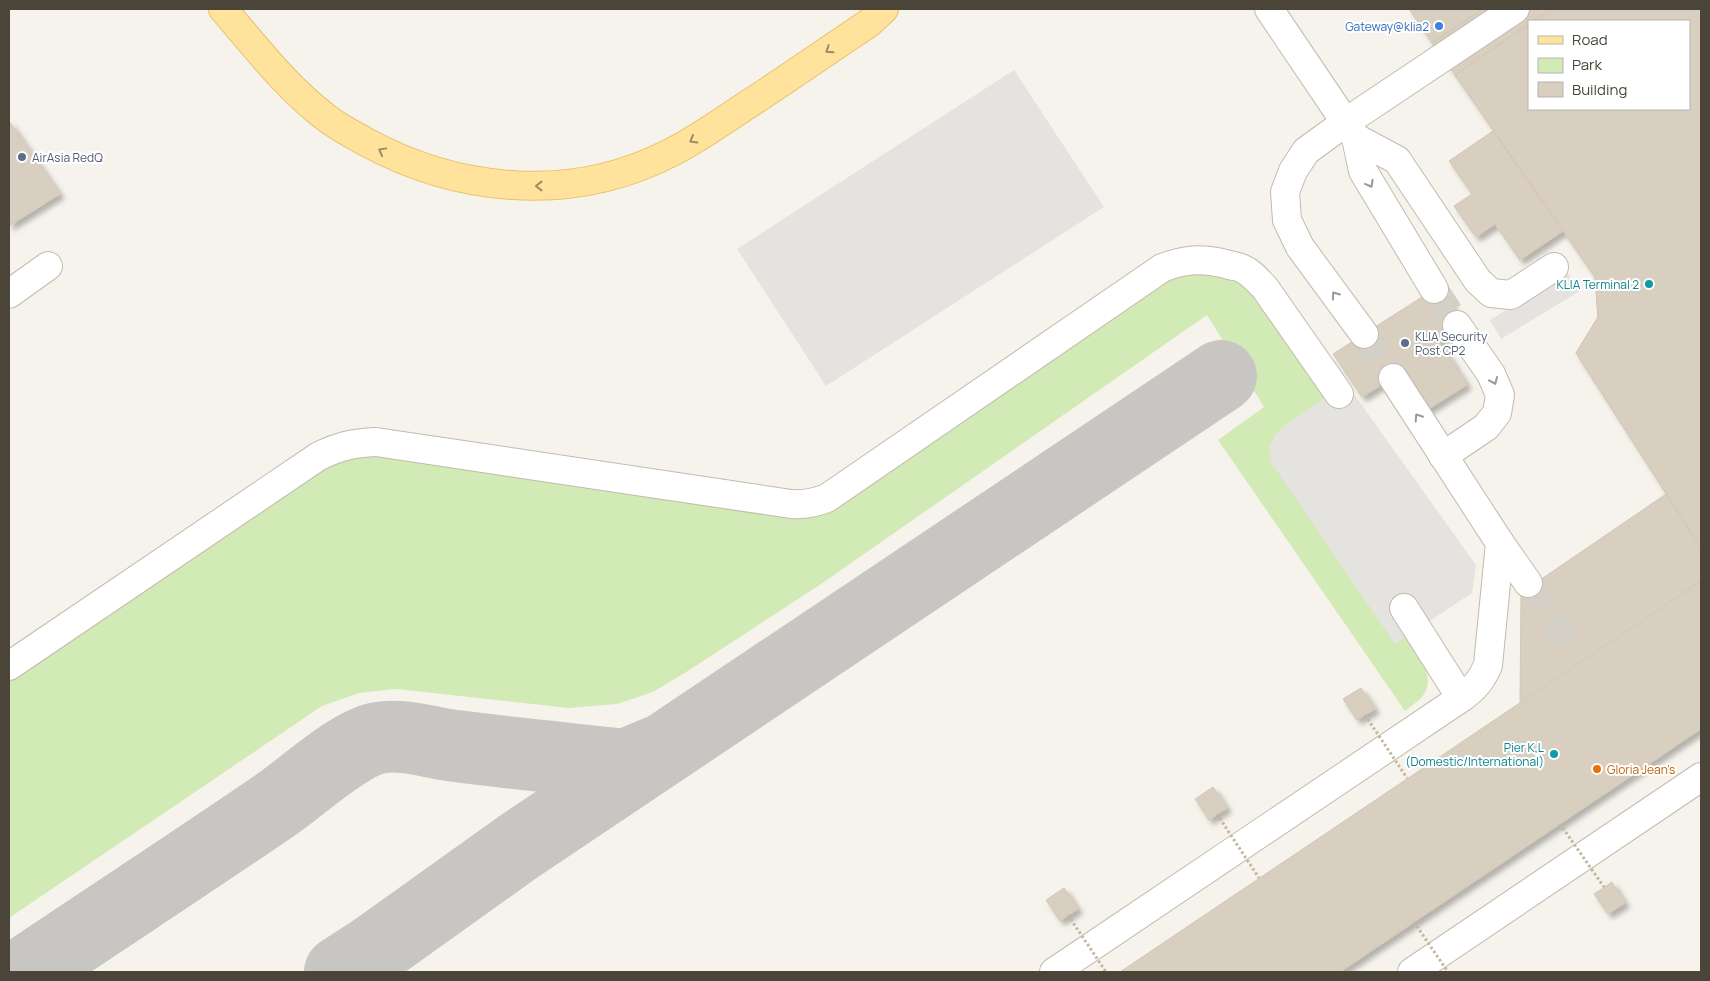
<svg xmlns="http://www.w3.org/2000/svg" width="1710" height="981" viewBox="0 0 1710 981" font-family="Manrope,sans-serif">
<defs>
<filter id="shadow"><feDropShadow dx="4.5" dy="4.5" stdDeviation="2.5" flood-color="#0004"/></filter>
</defs>
<rect width="100%" height="100%" fill="#f6f3ec"/>
<!-- green -->
<path fill="#d2eab5" d="M 1187,269 L 1221,273 L 1254,289 L 1326,397 L 1287,424 L 1395,644 L 1405,637 C 1417,653 1440,679 1420,699 C 1416,703 1410,707 1405,711 L 1218,440 L 1264,407 L 1207,315 L 821,584 L 691,669 L 653,692 L 617,704 L 569,708 L 396,689 L 359,693 L 322,706 L 9,918 L 9,678 L 319,467 L 362,451 L 806,515 L 1168,277 Z"/>
<!-- parking -->
<g fill="#e5e3e0">
<polygon points="1014,70 1104,207 826,386 737,249"/>
<polygon points="1567,272 1580,291 1501,339 1490,320"/>
<polygon points="1346,383 1476,565 1472,593 1395,644 1270,461 1270,446 1275,435 1287,424"/>
</g>
<g fill="none" stroke-linecap="round" stroke-linejoin="round">
<!-- taxiway -->
<g stroke="#c8c6c3" stroke-width="72">
<path d="M 26,972 C 109,916 194,861 277,804 C 303,786 348,744 378,738 C 404,733 430,743 456,746 C 510,753 563,758 617,764 L 628,764 L 659,751"/>
<polyline points="340,972 374,950 518,847 1221,376"/>
</g>
</g>
<!-- building -->
<g fill="#d8cfc1" stroke="#d3c7b4" filter="url(#shadow)">
<polygon points="1409,9 1483,9 1432,43"/>
<polygon points="1483,9 1551,9 1533,21 1529,21 1529,24 1455,75 1432,43"/>
<polygon points="1551,9 1701,9 1701,548 1576,353 1598,317 1595,277 1455,75 1529,24 1529,109 1689,109 1689,21 1533,21"/>
<polygon points="1551,9 1701,9 1701,548 1576,353 1598,317 1595,277 1455,75 1529,24 1529,109 1689,109 1689,21 1533,21"/>
<polygon points="9,121 60,194 9,226"/>
<polygon points="1493,131 1563,231 1520,260 1495,224 1476,237 1454,206 1472,194 1449,161"/>
<polygon points="1439,286 1465,325 1439,341 1467,385 1419,415 1394,377 1362,397 1333,354"/>
<polygon points="1666,494 1701,548 1701,581 1520,704 1521,593"/>
<polygon points="1701,581 1701,729 1340,972 1120,972"/>
<polygon points="1361,688 1375,709 1357,720 1343,699"/>
<polygon points="1213,787 1227,808 1209,820 1195,799"/>
<polygon points="1612,882 1625,903 1608,914 1594,894"/>
<polygon points="1064,888 1078,909 1060,921 1046,900"/>
</g>
<g fill="none" stroke-linecap="round" stroke-linejoin="round">
<!-- minor-tunnel -->
<g stroke="#d4d0c8" stroke-width="28" stroke-dasharray="28 14" stroke-linecap="butt">
<polyline points="1434,289 1457,325"/>
<polyline points="1364,334 1393,378"/>
<polyline points="1528,583 1568,640"/>
</g>
<!-- minor casing -->
<g stroke="#c2bbae" stroke-width="30">
<g id="minor">
<polyline points="1269,9 1356,138 1363,171 1434,289"/>
<polyline points="1356,138 1397,160 1478,281 1491,293 1511,295 1554,267"/>
<polyline points="9,294 48,266"/>
<polyline points="1364,334 1300,247 1287,220 1285,192 1293,171 1306,151 1346,122 1515,9"/>
<path d="M 1393,378 L 1500,543 L 1488,665 C 1482,680 1474,689 1461,698 L 1404,608"/>
<polyline points="1443,456 1486,427 1497,413 1500,395 1491,374 1457,325"/>
<polyline points="1500,543 1528,583"/>
<path d="M 9,666 L 319,456 C 340,446 353,443 376,442 L 791,504 C 804,505 815,503 827,498 L 1162,268 C 1185,259 1201,258 1226,264 C 1231,266 1237,266 1241,268 C 1251,272 1258,281 1265,288 L 1339,394"/>
<polyline points="1054,972 1461,698"/>
<polyline points="1412,972 1701,777"/>
</g>
</g>
<!-- major casing -->
<g stroke="#e6c16a" stroke-width="30">
<path id="major" d="M 223,9 C 255,46 285,86 324,116 C 336,126 352,134 366,142 C 460,193 573,203 670,153 C 696,140 720,123 744,107 C 786,80 827,51 869,23 L 884,9"/>
</g>
<!-- minor -->
<use href="#minor" stroke="#fff" stroke-width="28"/>
<!-- major -->
<use href="#major" stroke="#ffe39c" stroke-width="28"/>
<!-- path-bridge -->
<g stroke="#c4b79f" stroke-width="3" stroke-dasharray="2.5 2.5" stroke-linecap="butt">
<polyline points="1365,715 1407,778"/>
<polyline points="1217,814 1259,878"/>
<polyline points="1560,824 1604,887"/>
<polyline points="1068,915 1106,972"/>
<polyline points="1414,922 1448,972"/>
</g>
</g>
<!-- one-way arrows -->
<defs><path id="oneway-chevron" d="M-2-3.5L2.5 0L-2 3.5" fill="none" stroke-width="1.6" stroke-linecap="round" stroke-linejoin="round" transform="scale(1.25)"/></defs>
<g stroke="#9c8c66">
<use href="#oneway-chevron" transform="translate(829 50) rotate(146)"/>
<use href="#oneway-chevron" transform="translate(693 140) rotate(150)"/>
<use href="#oneway-chevron" transform="translate(382 151) rotate(-151)"/>
<use href="#oneway-chevron" transform="translate(539 186) rotate(180)"/>
</g>
<g stroke="#9c9892">
<use href="#oneway-chevron" transform="translate(1370 184) rotate(61)"/>
<use href="#oneway-chevron" transform="translate(1335 295) rotate(-126)"/>
<use href="#oneway-chevron" transform="translate(1494 381) rotate(67)"/>
<use href="#oneway-chevron" transform="translate(1418 417) rotate(-123)"/>
</g>
<!-- markers -->
<circle fill="#3f7fe0" stroke="#fff" stroke-width="2" cx="1439" cy="26" r="5"/>
<g fill="#5c6f8a" stroke="#fff" stroke-width="2">
<circle cx="22" cy="157" r="5"/>
<circle cx="1405" cy="343" r="5"/>
</g>
<g fill="#0f9aa8" stroke="#fff" stroke-width="2">
<circle cx="1649" cy="284" r="5"/>
<circle cx="1554" cy="754" r="5"/>
</g>
<circle fill="#e8710a" stroke="#fff" stroke-width="2" cx="1597" cy="769" r="5"/>
<g text-anchor="middle" dominant-baseline="central" stroke-width="4" stroke-linejoin="round" paint-order="stroke">
<!-- shop labels -->
<g font-size="12" fill="#366cbe" stroke="#fff" text-anchor="end">
<text x="1429" y="26">Gateway@klia2</text>
</g>
<!-- service labels -->
<g font-size="12" fill="#4e5e75" stroke="#fff" text-anchor="start">
<text x="32" y="157">AirAsia RedQ</text>
<text x="1415" y="336">KLIA Security<tspan x="1415" dy="14">Post CP2</tspan></text>
</g>
<!-- culture labels -->
<g font-size="12" fill="#0d838f" stroke="#fff" text-anchor="end">
<text x="1639" y="284">KLIA Terminal 2</text>
<text x="1544" y="747">Pier K,L<tspan x="1544" dy="14">(Domestic/International)</tspan></text>
</g>
<!-- food labels -->
<g font-size="12" fill="#c56008" stroke="#fff" text-anchor="start">
<text x="1607" y="769">Gloria Jean's</text>
</g>
</g>
<!-- border -->
<rect width="1710" height="981" fill="none" stroke="#4b4439" stroke-width="20"/>
<!-- legend -->
<rect x="1528" y="20" width="162" height="90" fill="#ffffff" stroke="#b7b4b0"/>
<rect x="1538" y="36" width="25" height="8" fill="#ffe39c" stroke="#b7b4b0"/>
<text x="1572" y="45" font-size="15" fill="#4b4439">Road</text>
<rect x="1538" y="58" width="25" height="15" fill="#d2eab5" stroke="#b7b4b0"/>
<text x="1572" y="70" font-size="15" fill="#4b4439">Park</text>
<rect x="1538" y="82" width="25" height="15" fill="#d8cfc1" stroke="#b7b4b0"/>
<text x="1572" y="95" font-size="15" fill="#4b4439">Building</text>
</svg>
